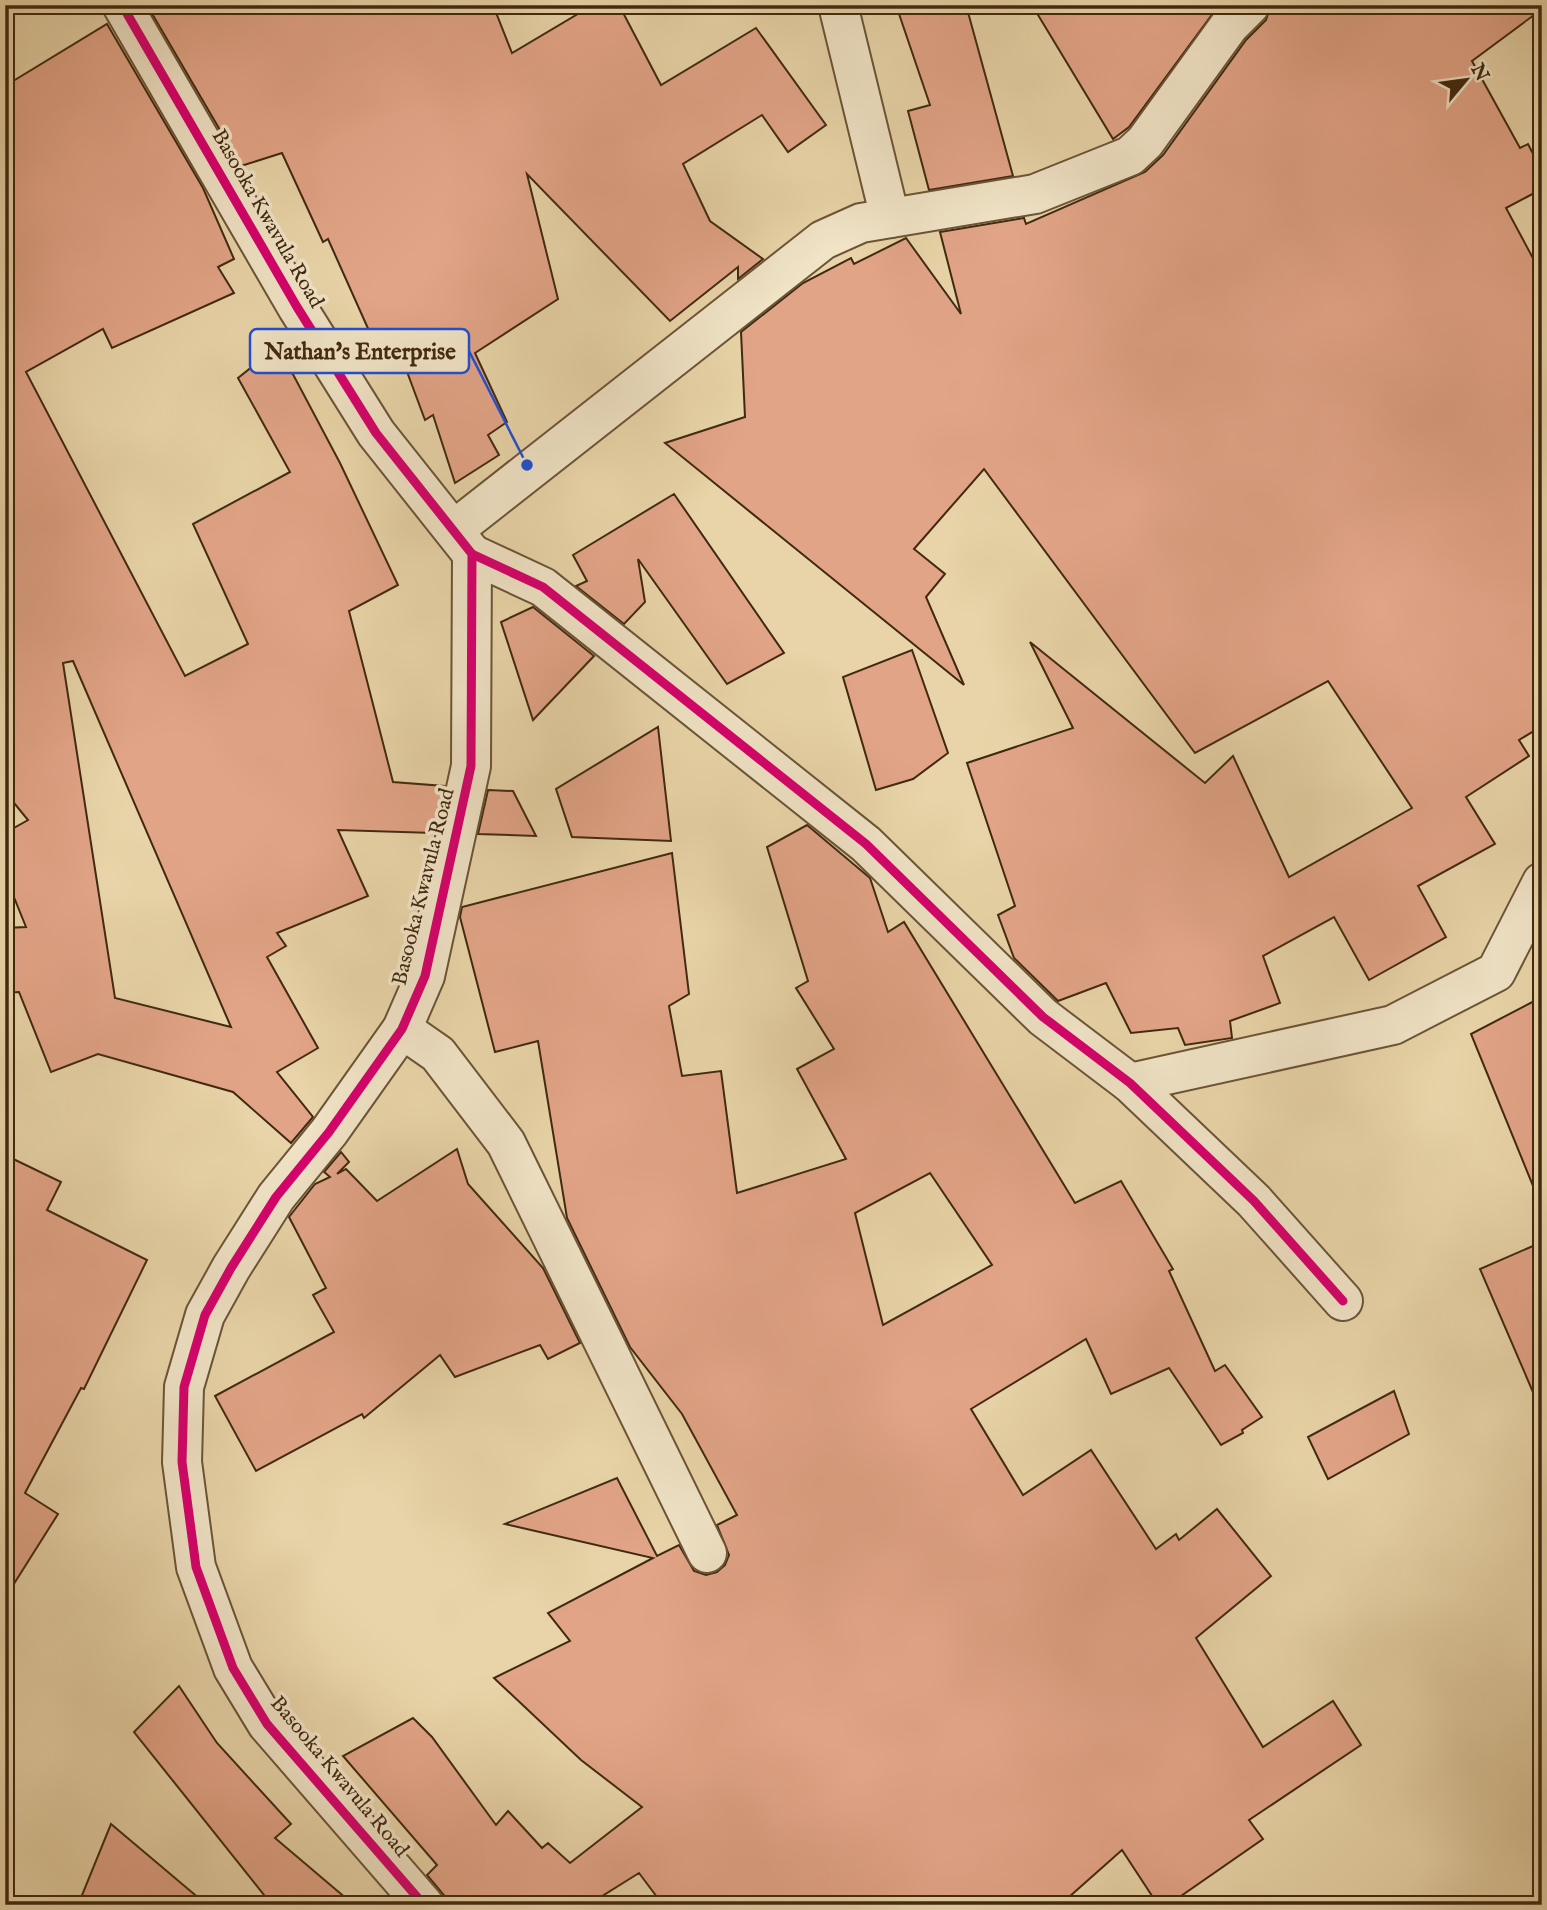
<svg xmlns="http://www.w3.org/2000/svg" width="1547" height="1910" viewBox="0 0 1547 1910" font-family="'IM FELL English',serif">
<rect width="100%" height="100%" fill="#e8d4a8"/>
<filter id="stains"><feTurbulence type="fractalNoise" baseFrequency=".00286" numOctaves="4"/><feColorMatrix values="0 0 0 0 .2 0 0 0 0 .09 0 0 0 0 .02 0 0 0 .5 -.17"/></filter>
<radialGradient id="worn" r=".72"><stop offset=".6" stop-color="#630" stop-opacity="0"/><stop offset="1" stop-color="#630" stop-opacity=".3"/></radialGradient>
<!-- building -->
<g fill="#e2a487" stroke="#412910" stroke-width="2" fill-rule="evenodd">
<polygon points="147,5 493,5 512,53 593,5 619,5 661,85 756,28 826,125 788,152 762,115 683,164 710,221 763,259 738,279 738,267 670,321 527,174 558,299 475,353 507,422 488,435 499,455 455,483 433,415 425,420 400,353 383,362 328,239 323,242 282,153 241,166"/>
<polygon points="896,5 966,5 1013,176 929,190 908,111 930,105"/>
<polygon points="1032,5 1219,5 1129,127 1113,139"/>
<polygon points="1271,5 1542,5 1542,9 1472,61 1520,148 1528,144 1542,171 1542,189 1506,208 1542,275 1542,726 1519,740 1529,756 1466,797 1495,844 1418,886 1446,937 1369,980 1334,917 1263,956 1280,1003 1230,1021 1232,1038 1185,1045 1178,1028 1131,1033 1106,983 1058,1001 1014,958 998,915 1015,906 967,763 1073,728 1030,642 1205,783 1233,756 1289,877 1412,808 1328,681 1195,753 984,469 914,549 945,574 926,597 964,685 665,443 745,417 741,332 803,283 851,258 854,264 906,238 961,314 940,232 1024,218 1026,224 1145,172 1163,155 1246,40 1266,20"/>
<path d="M 107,24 L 203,188 L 234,259 L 218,267 L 234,293 L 112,348 L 103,329 L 26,372 L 185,676 L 248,644 L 193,524 L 290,472 L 238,378 L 278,346 L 340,463 L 398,585 L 349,611 L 393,782 L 444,786 L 434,833 L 338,830 L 368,896 L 277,933 L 286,946 L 267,957 L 318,1048 L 277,1072 L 313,1117 L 291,1143 L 233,1092 L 98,1054 L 51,1072 L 19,992 L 5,993 L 5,928 L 26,927 L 5,875 L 5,833 L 28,820 L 5,792 L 5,86 ZM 73,661 L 231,1027 L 115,998 L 63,663 Z"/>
<polygon points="674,494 784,653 727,684 638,559 645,602 624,624 576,586 587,581 573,555"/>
<polygon points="533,607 594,656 533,720 501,622"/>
<polygon points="912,650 948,753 913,779 876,790 843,677"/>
<polygon points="658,727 671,841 572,837 556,789"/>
<polygon points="488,790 513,791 536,836 478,834"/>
<path d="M 807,825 L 870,878 L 888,932 L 904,922 L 1075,1203 L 1121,1181 L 1173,1269 L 1169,1271 L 1215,1371 L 1225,1365 L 1262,1417 L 1242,1430 L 1243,1433 L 1221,1445 L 1169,1368 L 1111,1394 L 1086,1339 L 971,1409 L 1023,1495 L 1091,1450 L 1156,1549 L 1176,1534 L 1179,1540 L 1217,1509 L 1271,1576 L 1196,1638 L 1263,1747 L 1333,1701 L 1361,1745 L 1249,1820 L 1263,1839 L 1168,1905 L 1158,1905 L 1122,1850 L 1060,1905 L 663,1905 L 639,1873 L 604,1895 L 615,1905 L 452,1905 L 427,1875 L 437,1865 L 343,1756 L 413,1718 L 432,1737 L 496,1825 L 508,1811 L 542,1848 L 548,1843 L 570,1863 L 642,1807 L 581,1760 L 494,1678 L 570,1641 L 548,1613 L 653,1558 L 505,1524 L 617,1478 L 657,1556 L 679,1545 L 694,1571 L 706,1575 L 717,1572 L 725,1565 L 729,1555 L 717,1525 L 737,1515 L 682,1414 L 630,1347 L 567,1218 L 538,1041 L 495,1052 L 460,917 L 462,907 L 672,853 L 689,994 L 669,1006 L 682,1076 L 721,1071 L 737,1193 L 846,1159 L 797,1069 L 834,1049 L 796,988 L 808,981 L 767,847 ZM 930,1173 L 992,1265 L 883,1325 L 855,1213 Z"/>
<polygon points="1542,997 1542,1203 1540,1203 1471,1034"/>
<polygon points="457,1149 468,1184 543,1268 580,1343 548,1359 540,1345 455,1377 440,1355 364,1418 362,1414 256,1471 215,1396 334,1332 313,1295 326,1288 289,1217 315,1184 330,1177 324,1172 341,1152 349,1162 337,1174 346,1169 377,1201"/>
<polygon points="5,1155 61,1182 47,1210 147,1260 84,1389 81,1388 25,1493 58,1514 5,1598"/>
<polygon points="1542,1242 1542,1413 1480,1269"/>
<polygon points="1394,1391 1409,1434 1328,1479 1308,1437"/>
<polygon points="179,1686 217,1743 291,1824 275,1838 354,1905 272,1905 134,1732"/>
<polygon points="111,1824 207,1905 78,1905"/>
</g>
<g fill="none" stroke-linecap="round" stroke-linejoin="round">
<!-- minor casing -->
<g stroke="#6b5436" stroke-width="42">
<g id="minor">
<polyline points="838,5 890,218"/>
<polyline points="455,529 823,240 861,223 1035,194 1130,156 1145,142 1229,26 1250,5"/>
<polyline points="472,554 543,587 866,844 1043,1017 1130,1083 1254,1201 1343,1301"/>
<polyline points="402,1029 438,1054 506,1143 707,1553"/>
<polyline points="1130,1083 1393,1025 1496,972 1542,882"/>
</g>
</g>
<!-- tertiary casing -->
<g stroke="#6b5436" stroke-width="42">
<polyline id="tertiary" points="122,5 297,307 376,433 472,554 471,766 425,976 402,1029 329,1132 276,1197 231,1268 205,1315 184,1387 182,1462 196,1567 233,1668 267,1724 424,1905"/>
</g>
<!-- minor -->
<use href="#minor" stroke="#f0e3c6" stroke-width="38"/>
<!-- tertiary -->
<use href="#tertiary" stroke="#f0e3c6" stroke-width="38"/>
<!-- cycleway casing -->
<g stroke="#f0e3c6" stroke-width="13">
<g id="cycleway">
<polyline points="122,5 297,307 376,433 472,554 471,766 425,976 402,1029 329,1132 276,1197 231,1268 205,1315 184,1387 182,1462 196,1567 233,1668 267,1724 424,1905"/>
<polyline points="472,554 543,587 866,844 1043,1017 1130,1083 1254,1201 1343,1301"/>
</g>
</g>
<!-- cycleway -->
<use href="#cycleway" stroke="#d6006c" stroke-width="9"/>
</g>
<g text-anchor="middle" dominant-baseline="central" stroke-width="7" stroke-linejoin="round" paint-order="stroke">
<!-- street labels -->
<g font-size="21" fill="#412910" stroke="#f0e3c6">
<text transform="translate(267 219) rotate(60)">Basooka Kwavula Road</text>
<text transform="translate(424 887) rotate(-76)">Basooka Kwavula Road</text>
<text transform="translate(339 1777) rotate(50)">Basooka Kwavula Road</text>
</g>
</g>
<!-- callouts -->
<path fill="none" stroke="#1d4ed8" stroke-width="2.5" d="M527 465L469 351"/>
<circle fill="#1d4ed8" stroke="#f0e3c6" stroke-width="2.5" cx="527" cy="465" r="7"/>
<rect fill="#f0e3c6" stroke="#1d4ed8" stroke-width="2.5" x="250" y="329" width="219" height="44" rx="7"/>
<g font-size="23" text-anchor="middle" font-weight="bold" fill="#412910">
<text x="360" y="359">Nathan's Enterprise</text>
</g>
<!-- margin -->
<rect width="1547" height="1910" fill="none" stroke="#e8d4a8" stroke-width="28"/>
<rect x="7" y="7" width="1533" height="1896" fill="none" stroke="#412910" stroke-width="3.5"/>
<rect x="14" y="14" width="1519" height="1882" fill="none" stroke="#412910" stroke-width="2"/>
<!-- north arrow -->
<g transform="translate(1466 80) rotate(61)" stroke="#f0e3c6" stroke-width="5" paint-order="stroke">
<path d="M0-5L12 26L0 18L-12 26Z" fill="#412910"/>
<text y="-10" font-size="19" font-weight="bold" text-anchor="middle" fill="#412910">N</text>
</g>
<rect width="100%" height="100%" filter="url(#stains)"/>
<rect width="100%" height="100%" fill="url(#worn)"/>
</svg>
